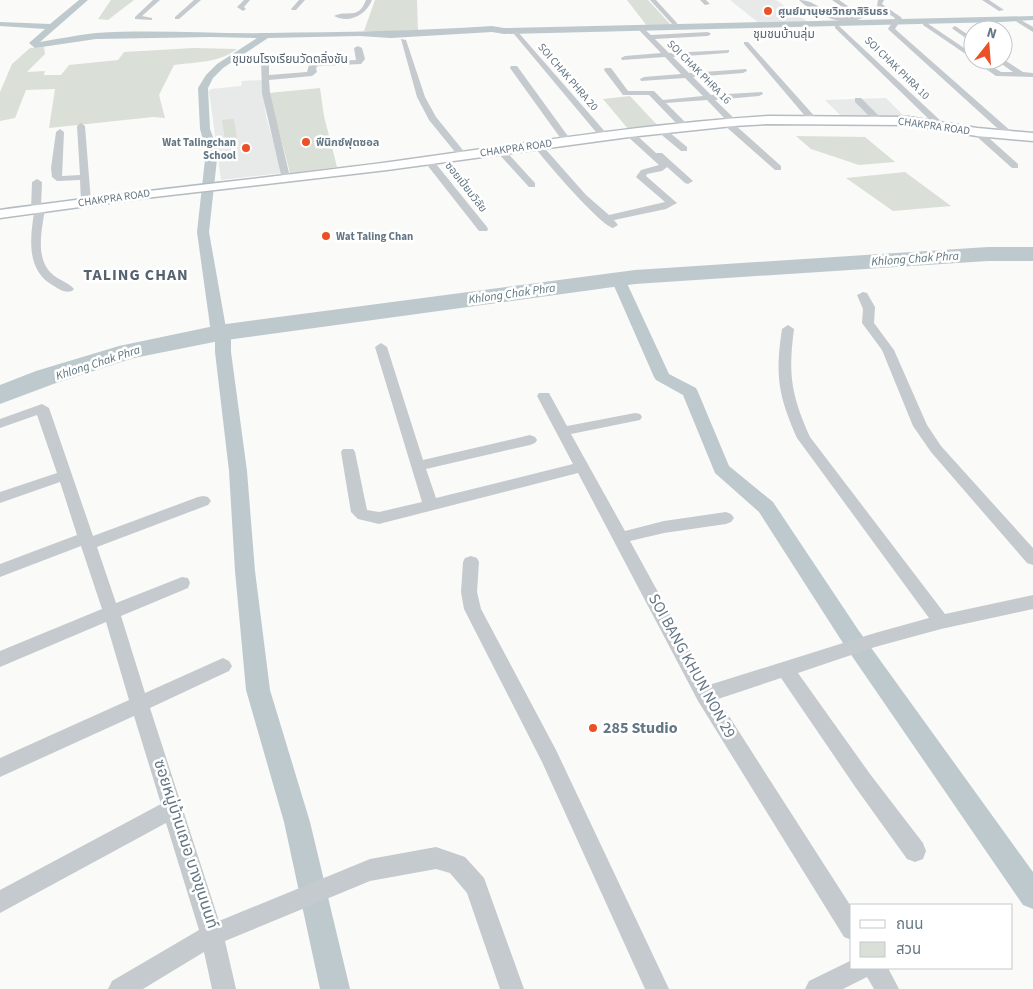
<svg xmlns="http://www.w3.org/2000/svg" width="1033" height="989" viewBox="0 0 1033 989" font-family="'Source Sans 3','Noto Sans Thai',sans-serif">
<rect width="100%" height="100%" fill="#fafaf8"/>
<!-- built -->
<g fill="#e8e9e9">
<polygon points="730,0 776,0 808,22 760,24"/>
<polygon points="262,80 266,116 282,173 221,180 209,91 211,89 241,86 242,81"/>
<polygon points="886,98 905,117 843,118 825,100"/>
</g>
<!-- green -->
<g fill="#dae0d7">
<polygon points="111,0 134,0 108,20 98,19"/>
<polygon points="375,0 417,0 418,32 394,33 364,31"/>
<polygon points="627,0 648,0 672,26 647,26"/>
<path d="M 44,47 L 45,54 L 27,72 L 45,71 L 44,75 L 61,75 L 69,65 L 118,60 L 124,52 L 193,48 L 237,49 C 219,63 196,62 174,65 L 159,95 L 165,118 L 153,117 L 49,128 L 55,89 L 26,90 L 15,118 L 0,121 L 0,92 L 12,64 L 30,48 Z"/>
<polygon points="320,88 324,116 337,167 290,173 269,93"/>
<polygon points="630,96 659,127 629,130 603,99"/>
<polygon points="234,119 237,139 225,140 222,120"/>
<polygon points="796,136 865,137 895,162 859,165 811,149"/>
<polygon points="905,172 951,206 893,211 846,178"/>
</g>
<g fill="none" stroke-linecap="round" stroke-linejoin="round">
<!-- canal -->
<g fill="#bec9ce" fill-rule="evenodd">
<path d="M 79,0 L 88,0 L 40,42 C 58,39 77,35 96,33 C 153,29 211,34 268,33 C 343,32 417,31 492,26 L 504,28 L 1033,16 L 1033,20 L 1002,22 L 504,34 L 492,32 L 391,38 L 359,36 L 268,38 L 223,68 L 213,78 L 208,88 L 210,129 L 218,150 L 209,232 L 226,328 L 231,332 L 231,352 L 247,471 L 255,571 L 270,690 L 310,822 L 350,989 L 320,989 L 284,822 L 246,690 L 235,571 L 229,471 L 215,352 L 215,337 L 211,333 L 197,232 L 206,150 L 200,129 L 198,88 L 206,75 L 217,64 L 257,38 L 210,37 L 96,39 L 35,48 L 29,43 L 45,29 L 0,26 L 0,22 L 50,24 Z"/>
<polygon points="618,275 625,279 669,374 696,388 698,392 729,466 773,502 859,631 1033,872 1033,909 1023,905 843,643 759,512 715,473 683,395 656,380 654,377 611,279"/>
</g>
<!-- river -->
<polygon fill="#bec9ce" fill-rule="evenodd" points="988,247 1033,247 1033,261 988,261 635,284 219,341 134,358 56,383 0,404 0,385 36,371 119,346 219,325 635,270"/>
<!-- secondary casing -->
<g stroke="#b5bcc1" stroke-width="3">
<path id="secondary" d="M 768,116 L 908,117 L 977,128 L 1033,133 L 1033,141 L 977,136 L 908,125 L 768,124 L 733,126 L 629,137 L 387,170 L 145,198 L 0,218 L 0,210 C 130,192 260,179 390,162 C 515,145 641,124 768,116 Z"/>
</g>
<!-- street -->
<g fill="#c5cace" fill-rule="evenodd">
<polygon points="153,0 160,0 142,16 152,18 152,20 135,19 135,17"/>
<polygon points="194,0 201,0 179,19 175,19 175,17"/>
<polygon points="244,0 250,0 244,7 246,9 243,11 237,7"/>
<polygon points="299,0 305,0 296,10 292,10 291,9"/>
<path d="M 366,0 L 372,0 C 366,15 349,24 334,16 C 347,9 358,21 366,0 Z"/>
<polygon points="650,0 656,0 677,23 677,25 673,25"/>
<polygon points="700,0 706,0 710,4 705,5"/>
<path d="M 799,0 C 819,0 829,21 855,16 L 832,0 L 839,0 L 864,17 C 844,29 814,14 799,0 Z"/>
<polygon points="878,0 884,0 882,4 902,18 895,29 1013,133 1013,137 1007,137 889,30 888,29 895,18 877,6"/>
<polygon points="982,0 989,0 1004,10 999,11"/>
<polygon points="1019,19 1033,27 1033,32 1017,22 1016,21"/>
<polygon points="923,23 927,23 973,54 973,59 923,25"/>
<polygon points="835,26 839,26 944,124 944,128 938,128 835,28"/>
<polygon points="955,26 973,38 973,43 953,29 952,28"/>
<polygon points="639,28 643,28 651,35 708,32 711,34 708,36 655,39 669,53 729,50 729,52 727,53 673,57 689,73 746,69 747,71 743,73 693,77 711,95 762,92 763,94 759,96 715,100 736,120 737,122 734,124 781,166 781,170 775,170 724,125 723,123 727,121 707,100 666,103 687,124 687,128 681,128 649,95 623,95 604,70 605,68 611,68 628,91 654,91 663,100 703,96 685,78 641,81 640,79 644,77 681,74 665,57 622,60 621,58 625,56 661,53 639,30"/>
<polygon points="514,32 518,32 607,134 607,138 601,138 514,34"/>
<polygon points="401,39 406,40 425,97 436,117 466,154 466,158 460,158 429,120 417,97"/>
<polygon points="744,42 748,42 817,119 817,123 811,123 744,44"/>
<polygon points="358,46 362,48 365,59 361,64 318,66 316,68 317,72 312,76 269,80 270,93 290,177 285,180 282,179 262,93 261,58 265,56 269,58 269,75 307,72 309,65 316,62 356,60 354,48"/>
<polygon points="1003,59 1023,72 1033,73 1033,77 996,76 973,60 982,60 1001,72 1013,72 996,60"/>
<polygon points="511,66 517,66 570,139 570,143 564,143 510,68"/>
<polygon points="855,98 861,98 881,118 881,122 875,122 855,102"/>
<polygon points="81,123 85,126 91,202 86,205 81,202 80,180 57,181 52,177 51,168 56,132 60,129 64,132 62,176 80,175 77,126"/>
<polygon points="657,127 663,127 687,147 687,151 681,151 657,131"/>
<polygon points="974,130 980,130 1018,164 1018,168 1012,168 974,134"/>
<path d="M 626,131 L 632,131 L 656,153 L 662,153 L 693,181 L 688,184 L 685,183 L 667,167 L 662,171 L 647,174 L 646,176 L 677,203 L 666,209 L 614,220 L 618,225 L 613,228 C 599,224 544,160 533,145 L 540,143 L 586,195 L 609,215 L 665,202 L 636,177 L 641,170 L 659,165 L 626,135 Z"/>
<polygon points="500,147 503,148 535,183 535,187 529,187 497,152 496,150"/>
<polygon points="429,158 432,159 487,227 488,229 487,231 479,231 424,161"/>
<path d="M 37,179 L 42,182 L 41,206 L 45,209 C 42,229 35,257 51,273 C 58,280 68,282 74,289 L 72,291 C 65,293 60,290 54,286 C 26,271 30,239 34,213 L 31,210 L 32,182 Z"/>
<polygon points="863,292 867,293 875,307 874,323 894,350 927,425 941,446 1033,548 1033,565 1027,563 931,452 913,426 882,350 862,323 863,309 857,295"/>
<path d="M 788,325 L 794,329 C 788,374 791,395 810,437 L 945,614 L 1033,595 L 1033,609 L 941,629 L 875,647 L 798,673 L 870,774 L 923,843 L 926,851 L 923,859 L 915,862 L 907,859 L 856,788 L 781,678 L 718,699 L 852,908 L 852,940 L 844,937 L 698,701 L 578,473 L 379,524 L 358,519 L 351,512 L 341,452 L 343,449 L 353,449 L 355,452 L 367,510 L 379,512 L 422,502 L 375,347 L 381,343 L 387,347 L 423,460 L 530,435 L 535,437 L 537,440 L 535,443 L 530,445 L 426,469 L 436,498 L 573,464 L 537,396 L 539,393 L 549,393 L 567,426 L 635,413 L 640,414 L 642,417 L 640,420 L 571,434 L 625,531 L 664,521 L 726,512 L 731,514 L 734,518 L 731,522 L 726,524 L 664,533 L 630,541 L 709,685 L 875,633 L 929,618 L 797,438 C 778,395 775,375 782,329 Z"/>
<polygon points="42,404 49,408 93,536 198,497 203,496 208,497 211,501 208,505 97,547 116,603 182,577 188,578 190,583 188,588 121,616 145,693 223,658 229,661 232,666 229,671 150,708 219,921 370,859 436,847 465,857 484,878 524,989 500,989 467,893 450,873 436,869 370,881 225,941 236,989 212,989 204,952 143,989 108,989 112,981 199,930 166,823 0,913 0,890 161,804 134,716 0,777 0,758 129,700 106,622 0,667 0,651 102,609 81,546 0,577 0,564 77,535 60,482 0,503 0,492 57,473 37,415 0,428 0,419"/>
<polygon points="471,556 477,558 479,562 477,592 481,609 556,750 669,989 645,989 542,762 464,609 461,592 463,562 465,558"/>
<polygon points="852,960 852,968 888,968 899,989 874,989 867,977 843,989 805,989 809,981"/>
</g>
<!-- secondary -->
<use href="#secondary" fill="#fff" fill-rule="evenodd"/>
</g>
<!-- markers -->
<g fill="#ec5026" stroke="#fff" stroke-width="2">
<circle cx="768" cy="11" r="5"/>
<circle cx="306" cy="142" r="5"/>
<circle cx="246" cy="148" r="5"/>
<circle cx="326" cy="236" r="5"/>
<circle cx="593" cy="728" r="5"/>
</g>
<g text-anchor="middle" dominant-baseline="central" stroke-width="5" stroke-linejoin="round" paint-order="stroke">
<!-- far-poi labels -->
<g font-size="11" font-weight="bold" fill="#647784" stroke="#fff" text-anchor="start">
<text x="778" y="11">ศูนย์มานุษยวิทยาสิรินธร</text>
<text x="236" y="142" text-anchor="end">Wat Talingchan<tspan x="236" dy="13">School</tspan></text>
<text x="316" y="142">ฟีนิกซ์ฟุตซอล</text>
<text x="336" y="236">Wat Taling Chan</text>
</g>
<!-- far-street labels -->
<g font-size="11" fill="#647784" stroke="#fff">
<text transform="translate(897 68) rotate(44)">SOI CHAK PHRA 10</text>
<text transform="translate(699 72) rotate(45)">SOI CHAK PHRA 16</text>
<text transform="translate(568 77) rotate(49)">SOI CHAK PHRA 20</text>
<text transform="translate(934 126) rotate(8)">CHAKPRA ROAD</text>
<text transform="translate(516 148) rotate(-8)">CHAKPRA ROAD</text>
<text transform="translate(466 187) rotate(52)">ซอยเปี่ยมวิลัย</text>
<text transform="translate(114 198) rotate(-8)">CHAKPRA ROAD</text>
</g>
<!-- far-neighbourhood labels -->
<g font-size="12" fill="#56646f" stroke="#fff">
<text x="784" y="34">ชุมชนบ้านลุ่ม</text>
<text x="290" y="59">ชุมชนโรงเรียนวัดตลิ่งชัน</text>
</g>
<!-- far-water labels -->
<g font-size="12" font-style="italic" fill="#5e767e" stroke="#fff">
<text transform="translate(915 259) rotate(-4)">Khlong Chak Phra</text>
<text transform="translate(512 294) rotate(-8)">Khlong Chak Phra</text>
<text transform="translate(98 363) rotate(-18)">Khlong Chak Phra</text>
</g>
<!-- far-district labels -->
<g font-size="16" font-weight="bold" letter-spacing="1" fill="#56646f" stroke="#fff">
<text x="136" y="275">TALING CHAN</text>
</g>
<!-- near-street labels -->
<g font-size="16" fill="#647784" stroke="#fff">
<text transform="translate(692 666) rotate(61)">SOI BANG KHUN NON 29</text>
<text transform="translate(186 844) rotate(72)">ซอยหมู่บ้านเฌอ บางขุนนนท์</text>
</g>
<!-- near-poi labels -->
<g font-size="16" font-weight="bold" fill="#647784" stroke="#fff" text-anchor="start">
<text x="603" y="728">285 Studio</text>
</g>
</g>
<!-- legend -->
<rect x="850" y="904" width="162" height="65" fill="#ffffff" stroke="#c1c9ce"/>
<rect x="860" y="920" width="25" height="8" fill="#ffffff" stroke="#c1c9ce"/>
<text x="896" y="929" font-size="15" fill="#647784">ถนน</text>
<rect x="860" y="942" width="25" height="15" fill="#dae0d7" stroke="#c1c9ce"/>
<text x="896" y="954" font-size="15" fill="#647784">สวน</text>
<!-- north arrow -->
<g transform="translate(988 45) rotate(17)"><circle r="24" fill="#ffffff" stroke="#c1c9ce"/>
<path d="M0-4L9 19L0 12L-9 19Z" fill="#ec5026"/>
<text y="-8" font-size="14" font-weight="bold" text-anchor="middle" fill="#647784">N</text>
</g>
</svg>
